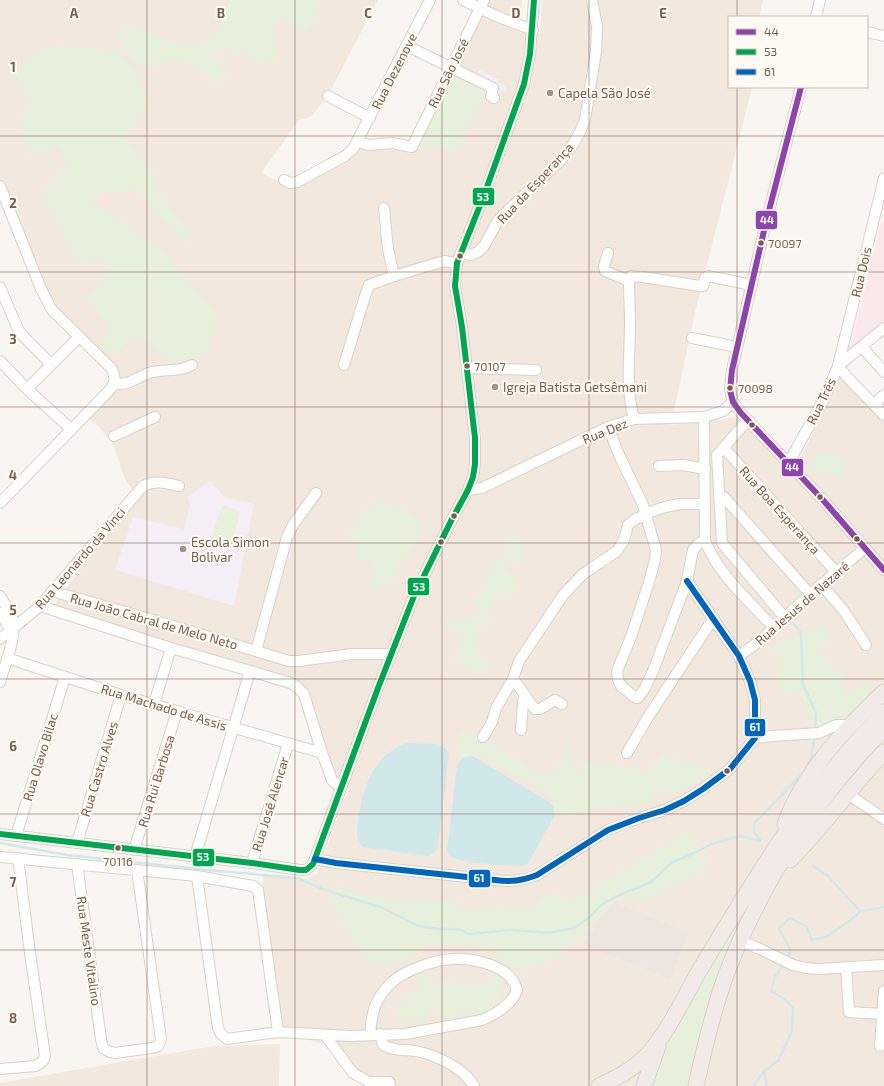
<svg xmlns="http://www.w3.org/2000/svg" width="884" height="1086" viewBox="0 0 884 1086" font-family="'Exo 2',sans-serif">
<rect width="100%" height="100%" fill="#f9f5f0"/>
<!-- residential -->
<g fill="#f2e8de">
<polygon points="0,0 378,0 328,95 311,117 299,120 261,173 288,186 297,189 340,163 355,146 392,148 407,150 488,0 522,0 520,23 540,33 542,0 763,0 759,17 729,17 729,87 752,87 695,312 671,425 703,422 741,416 794,471 812,435 840,370 842,379 876,402 884,413 884,1086 380,1086 357,1079 325,1045 295,1035 274,1039 258,912 264,874 305,879 317,874 348,789 337,791 306,704 294,691 49,611 136,495 125,479 113,444 97,425 84,415 117,378 49,311 0,196"/>
<polygon points="280,1044 279,1086 0,1086 0,1083 214,1046"/>
</g>
<!-- industrial -->
<polygon fill="#ede5e0" points="613,902 688,932 670,979 584,944"/>
<!-- education -->
<g fill="#f6eef6">
<polygon points="479,70 500,80 499,83 507,87 505,92 476,78"/>
<polygon points="210,481 225,498 254,504 234,606 115,570 133,517 184,529 190,505 188,497"/>
</g>
<!-- medical -->
<polygon fill="#fae9e9" points="881,222 884,223 884,327 847,353 854,333"/>
<!-- green -->
<g fill="#e7f0db">
<path d="M 228,0 L 322,0 L 311,26 L 306,32 L 299,29 L 284,20 L 277,21 L 272,27 C 274,44 286,59 261,64 L 241,51 L 224,46 L 217,50 L 214,57 L 224,70 L 226,77 L 220,82 L 212,82 C 201,68 183,55 163,62 C 158,64 154,67 149,66 C 133,65 122,48 116,35 C 118,31 121,26 126,24 C 133,23 140,29 146,31 C 166,39 198,51 215,33 C 224,24 228,13 228,0 Z"/>
<polygon points="46,46 116,50 137,72 148,97 138,121 124,140 152,169 159,193 189,230 187,247 133,185 127,191 100,193 93,203 161,248 217,315 207,354 170,362 138,334 116,355 102,346 107,324 85,299 108,270 99,260 78,266 42,193 70,165 58,147 29,156 18,130 26,102 20,81 8,74"/>
<polygon points="455,74 487,91 457,153 420,145"/>
<polygon points="818,450 850,460 843,480 810,469"/>
<polygon points="374,500 410,513 423,526 415,545 404,557 391,586 366,590 374,569 374,557 363,564 354,555 358,544 349,536 355,525 362,511 371,511"/>
<polygon points="222,505 241,511 232,541 212,535"/>
<polygon points="507,536 513,536 524,542 523,557 520,565 511,559 505,569 518,581 509,594 499,590 492,607 484,610 492,617 487,625 480,625 477,638 480,654 492,659 485,677 453,660 460,645 462,634 453,632 438,622 452,623 456,618 473,619 479,607 474,602 488,587 480,578 486,578 490,572 492,560 503,560"/>
<polygon points="824,624 832,637 818,653 842,674 846,695 867,679 873,693 841,721 820,732 806,710 801,693 782,697 779,677 778,659 770,645"/>
<polygon points="459,730 472,732 489,740 500,747 533,772 554,773 571,742 574,754 575,773 584,770 582,761 648,771 662,755 712,770 691,787 668,795 653,787 654,802 558,815 553,799 546,793 480,756 460,757 456,748"/>
<path d="M 687,830 L 710,868 L 649,900 L 615,899 C 593,925 564,961 529,969 C 521,970 509,966 501,965 L 497,952 L 462,944 L 432,944 L 393,965 L 368,962 L 339,919 L 334,899 L 338,886 L 376,897 L 419,900 L 458,900 L 460,910 L 500,905 L 532,908 L 544,896 L 559,894 L 576,899 Z"/>
<path d="M 757,894 C 732,956 701,1021 687,1086 L 647,1086 L 666,1042 L 745,905 Z"/>
<path d="M 422,972 L 428,975 L 436,982 L 488,985 L 490,974 L 506,981 L 499,990 L 504,994 L 501,1002 L 493,1003 C 491,1011 484,1018 475,1019 L 468,1012 L 441,1020 L 439,1009 L 430,1009 L 430,1021 L 396,1022 L 404,998 L 421,988 L 420,984 L 414,976 Z"/>
</g>
<!-- water -->
<g fill="#d0e8ea">
<path d="M 407,743 L 438,744 L 446,749 L 449,754 L 438,846 L 436,851 L 428,856 L 363,847 C 354,837 357,827 359,815 C 363,784 375,755 407,743 Z"/>
<path d="M 471,756 L 476,758 L 546,800 L 553,806 L 555,815 L 528,864 L 522,866 C 508,865 462,864 452,857 C 449,855 448,853 447,850 L 457,767 L 459,762 L 464,757 Z"/>
</g>
<g fill="none" stroke-linecap="round" stroke-linejoin="round">
<!-- stream -->
<g stroke="#d0e8ea" stroke-width="2.5">
<polyline points="789,619 801,633 803,685 816,713 815,730"/>
<polyline points="760,840 754,832 754,823 805,771 811,758 815,735"/>
<polyline points="0,843 67,855 207,870 298,878 322,889 383,908 418,926 439,929 458,929 469,934 509,930 549,933 574,928 590,917 601,905 615,897 651,882 672,862 692,854 714,843 740,836 760,841"/>
<polyline points="813,866 827,875 860,911"/>
<polyline points="860,911 884,907"/>
<polyline points="786,959 791,951 779,928 790,918 807,927 812,940 826,937 856,916 860,911"/>
<polyline points="764,1071 767,1086"/>
<polyline points="754,1086 764,1071 778,1061 792,1031 793,1008 783,998 771,991 775,977 784,963"/>
</g>
<!-- minor casing -->
<g stroke="#d7d1cb" stroke-width="12">
<g id="minor">
<polyline points="463,0 496,16 533,30"/>
<polyline points="816,17 820,0"/>
<polyline points="867,32 884,36"/>
<polyline points="407,46 493,88 491,96 494,98"/>
<polyline points="801,87 766,222 732,370 730,390 733,402 741,413 823,500 884,570"/>
<polyline points="328,96 370,118"/>
<polyline points="358,142 369,145 392,143 412,147 484,0"/>
<polyline points="284,180 290,183 297,182 345,156 353,149 430,0"/>
<path d="M 0,186 L 41,289 L 52,310 L 111,368 C 120,383 110,389 100,400 L 0,503"/>
<polyline points="384,208 388,249 394,276"/>
<polyline points="462,252 470,255 478,252 484,246 499,219 561,160 574,143 580,132 585,120 596,52 597,26 592,0"/>
<polyline points="608,253 604,266 605,271 629,281"/>
<polyline points="0,287 18,329 22,335 51,364"/>
<polyline points="692,338 737,347"/>
<polyline points="862,347 884,372"/>
<polyline points="0,361 27,389 71,429"/>
<polyline points="344,365 366,293 369,285 394,276 444,261 457,263"/>
<polyline points="838,366 884,178"/>
<polyline points="838,366 849,379 884,415"/>
<polyline points="467,368 536,370"/>
<path d="M 114,384 C 128,386 137,377 149,373 C 165,368 178,373 192,365"/>
<polyline points="27,389 79,337"/>
<polyline points="874,404 884,395"/>
<path d="M 704,417 L 705,541 C 719,575 749,601 774,628"/>
<path d="M 634,419 C 625,385 630,356 630,321 C 630,308 629,295 629,281 L 631,276 L 643,277 L 700,286 L 703,286 L 705,278 L 708,276 L 752,285"/>
<polyline points="748,420 717,455 722,543 785,618"/>
<polyline points="608,427 620,457 643,505 656,550 655,560 649,582 631,637 617,671 618,680 621,686 636,698 638,698 645,688 653,671 687,581 693,550 699,543 705,541"/>
<polyline points="114,436 155,417"/>
<polyline points="724,448 836,572"/>
<polyline points="789,462 823,401 838,366 884,328"/>
<polyline points="659,466 683,465 705,469"/>
<polyline points="468,490 482,488 608,427 634,419 704,417 723,411 733,402"/>
<polyline points="724,497 810,594"/>
<polyline points="821,584 844,611 866,645"/>
<polyline points="52,591 153,620 289,661 299,661 352,654 392,654"/>
<path d="M 0,596 C 4,603 12,613 13,621 C 16,639 5,664 0,682"/>
<polyline points="40,606 171,648 291,683 297,687 304,694 322,753 332,780 341,788"/>
<polyline points="0,613 7,624 14,627"/>
<path d="M 0,639 L 40,606 L 143,486 C 155,480 166,483 179,486"/>
<polyline points="256,651 287,537 293,525 316,493"/>
<polyline points="739,656 762,639 810,594 865,548"/>
<polyline points="7,658 121,695 322,753"/>
<path d="M 513,679 C 521,688 527,700 535,709 L 540,709 L 555,700 L 562,704"/>
<polyline points="154,704 171,648"/>
<polyline points="521,730 523,702 525,696"/>
<polyline points="483,737 492,722 496,708 513,679 519,661 563,595 583,574 617,551 624,540 628,525 634,520 653,511 665,507 680,504 705,504"/>
<polyline points="755,738 773,736 819,733 836,725 849,725"/>
<polyline points="627,753 648,717 713,619"/>
<polyline points="847,793 884,819"/>
<polyline points="0,834 252,863 300,870 306,870 313,864 378,688 414,596 451,521 468,490 473,477 475,464 475,438 462,327 455,286 457,263 483,198 524,84 530,54 534,0"/>
<polyline points="16,836 65,677"/>
<polyline points="77,843 121,695"/>
<polyline points="134,850 177,711"/>
<polyline points="0,857 197,876 253,886 258,890 278,1032"/>
<polyline points="195,857 250,671"/>
<path d="M 315,859 L 336,863 L 495,880 C 511,882 521,881 537,875 L 608,830 L 639,818 L 665,810 L 684,801 L 703,789 L 730,769 L 755,738 L 755,700 L 750,681 L 739,656 L 687,581"/>
<polyline points="252,863 288,744"/>
<polyline points="77,864 101,1039 103,1048 110,1052 115,1053 152,1048 158,1046 161,1039 137,870"/>
<path d="M 197,876 L 218,1028 L 221,1034 L 227,1039 L 278,1032 L 350,1036 L 405,1034 L 482,1020 C 496,1014 512,1005 517,990 C 515,984 511,977 506,973 C 493,963 469,958 453,959 C 434,960 402,971 389,985 C 373,1002 372,1014 370,1035"/>
<polyline points="740,941 760,949 793,965 806,968 818,969 884,965"/>
<polyline points="846,968 849,1012 884,1014"/>
<path d="M 380,1034 L 383,1045 C 395,1052 407,1049 420,1052 C 434,1055 453,1064 464,1074 C 468,1077 471,1082 474,1086"/>
<polyline points="325,1035 353,1073 369,1082 389,1082 390,1086"/>
<polyline points="880,1046 884,991"/>
<polyline points="0,1069 36,1066 43,1061 45,1056 30,953 18,858"/>
</g>
</g>
<!-- highway casing -->
<g stroke="#dad1cc" stroke-width="17">
<g id="highway">
<path d="M 785,824 C 804,772 845,729 884,692"/>
<path d="M 790,860 C 824,826 851,787 884,752"/>
<path d="M 599,1086 C 616,1078 632,1070 645,1057 C 668,1033 682,1001 698,973 C 724,929 751,886 778,844 C 810,797 844,753 884,712"/>
<polyline points="644,1086 658,1046"/>
<path d="M 696,1086 C 704,1049 713,1011 726,975 C 761,882 816,799 884,728"/>
</g>
</g>
<!-- minor -->
<use href="#minor" stroke="#fefefd" stroke-width="10"/>
<!-- highway -->
<use href="#highway" stroke="#f2eae7" stroke-width="15"/>
<!-- bus-1 casing -->
<g stroke="#fffaf3" stroke-width="9">
<polyline id="bus-1" points="801,87 766,222 732,370 730,390 733,402 741,413 823,500 884,570"/>
</g>
<!-- bus-2 casing -->
<g stroke="#fffaf3" stroke-width="9">
<polyline id="bus-2" points="0,834 252,863 300,870 306,870 313,864 378,688 414,596 451,521 468,490 473,477 475,464 475,438 462,327 455,286 457,263 483,198 524,84 530,54 534,0"/>
</g>
<!-- bus-3 casing -->
<g stroke="#fffaf3" stroke-width="9">
<path id="bus-3" d="M 315,859 L 336,863 L 495,880 C 511,882 521,881 537,875 L 608,830 L 639,818 L 665,810 L 684,801 L 703,789 L 730,769 L 755,738 L 755,700 L 750,681 L 739,656 L 687,581"/>
</g>
<!-- bus-1 -->
<use href="#bus-1" stroke="#8e44ad" stroke-width="6"/>
<!-- bus-2 -->
<use href="#bus-2" stroke="#00a651" stroke-width="6"/>
<!-- bus-3 -->
<use href="#bus-3" stroke="#0065bd" stroke-width="6"/>
</g>
<!-- grid -->
<path fill="none" stroke="#7a5c4d" stroke-width="1" stroke-opacity="0.55" d="M 147,0 L 147,1086M 295,0 L 295,1086M 442,0 L 442,1086M 589,0 L 589,1086M 737,0 L 737,17M 737,87 L 737,1086M 0,136 L 884,136M 0,272 L 884,272M 0,407 L 884,407M 0,543 L 884,543M 0,679 L 884,679M 0,814 L 884,814M 0,950 L 884,950"/>
<!-- markers -->
<g fill="#a69286" stroke="#fffaf3" stroke-width="1.5">
<circle cx="550" cy="93" r="4"/>
<circle cx="495" cy="387" r="4"/>
<circle cx="183" cy="549" r="4"/>
</g>
<g fill="#7a5c4d" stroke="#fffaf3" stroke-width="1.5">
<circle cx="761" cy="243" r="3.5"/>
<circle cx="460" cy="256" r="3.5"/>
<circle cx="467" cy="366" r="3.5"/>
<circle cx="730" cy="388" r="3.5"/>
<circle cx="752" cy="425" r="3.5"/>
<circle cx="820" cy="497" r="3.5"/>
<circle cx="454" cy="516" r="3.5"/>
<circle cx="857" cy="539" r="3.5"/>
<circle cx="441" cy="542" r="3.5"/>
<circle cx="727" cy="771" r="3.5"/>
<circle cx="118" cy="848" r="3.5"/>
</g>
<g text-anchor="middle" dominant-baseline="central" stroke-width="4" stroke-linejoin="round" paint-order="stroke">
<!-- bus labels -->
<g font-size="12" fill="#7a5c4d" stroke="#fffaf3" text-anchor="start">
<text x="768" y="243">70097</text>
<text x="474" y="366">70107</text>
<text x="738" y="388">70098</text>
<text x="118" y="861" text-anchor="middle">70116</text>
</g>
<!-- street labels -->
<g font-size="13" fill="#7a5c4d" stroke="#fffaf3">
<text transform="translate(394 71) rotate(-63)">Rua Dezenove</text>
<text transform="translate(448 73) rotate(-64)">Rua São José</text>
<text transform="translate(535 183) rotate(-47)">Rua da Esperança</text>
<text transform="translate(861 272) rotate(-77)">Rua Dois</text>
<text transform="translate(821 401) rotate(-64)">Rua Três</text>
<text transform="translate(605 431) rotate(-22)">Rua Dez</text>
<text transform="translate(780 510) rotate(48)">Rua Boa Esperança</text>
<text transform="translate(80 558) rotate(-49)">Rua Leonardo da Vinci</text>
<text transform="translate(802 603) rotate(-41)">Rua Jesus de Nazaré</text>
<text transform="translate(154 621) rotate(16)">Rua João Cabral de Melo Neto</text>
<text transform="translate(164 707) rotate(17)">Rua Machado de Assis</text>
<text transform="translate(40 757) rotate(-73)">Rua Olavo Bilac</text>
<text transform="translate(99 769) rotate(-73)">Rua Castro Alves</text>
<text transform="translate(156 781) rotate(-73)">Rua Rui Barbosa</text>
<text transform="translate(270 804) rotate(-73)">Rua José Alencar</text>
<text transform="translate(89 951) rotate(82)">Rua Meste Vitalino</text>
</g>
<!-- poi labels -->
<g font-size="13" fill="#7a5c4d" stroke="#fffaf3" text-anchor="start">
<text x="558" y="93">Capela São José</text>
<text x="503" y="387">Igreja Batista Getsêmani</text>
<text x="191" y="542">Escola Simon<tspan x="191" dy="15">Bolivar</tspan></text>
</g>
</g>
<g font-size="13" text-anchor="middle" font-weight="bold" fill="#7a5c4d" stroke="#fffaf3" stroke-width="4" stroke-linejoin="round" paint-order="stroke">
<text x="74" y="18">A</text>
<text x="221" y="18">B</text>
<text x="368" y="18">C</text>
<text x="516" y="18">D</text>
<text x="663" y="18">E</text>
<text x="13" y="72">1</text>
<text x="13" y="208">2</text>
<text x="13" y="344">3</text>
<text x="13" y="480">4</text>
<text x="13" y="615">5</text>
<text x="13" y="751">6</text>
<text x="13" y="887">7</text>
<text x="13" y="1023">8</text>
</g>
<g stroke="#fffaf3" stroke-width="1.5">
<rect x="472" y="187" width="23" height="19" rx="4" fill="#00a651"/>
<rect x="755" y="210" width="23" height="20" rx="4" fill="#8e44ad"/>
<rect x="781" y="458" width="23" height="19" rx="4" fill="#8e44ad"/>
<rect x="407" y="577" width="23" height="19" rx="4" fill="#00a651"/>
<rect x="744" y="718" width="22" height="19" rx="4" fill="#0065bd"/>
<rect x="192" y="848" width="23" height="19" rx="4" fill="#00a651"/>
<rect x="468" y="869" width="23" height="19" rx="4" fill="#0065bd"/>
</g>
<g font-size="11" text-anchor="middle" font-weight="bold" fill="#fff">
<text x="483" y="201">53</text>
<text x="767" y="224">44</text>
<text x="792" y="471">44</text>
<text x="419" y="591">53</text>
<text x="755" y="731">61</text>
<text x="203" y="861">53</text>
<text x="479" y="882">61</text>
</g>
<!-- legend -->
<rect x="728" y="16" width="140" height="72" fill="#fffaf3" stroke="#cabbb1"/>
<rect x="736" y="29" width="20" height="6" fill="#8e44ad" stroke="#cabbb1"/>
<text x="764" y="36" font-size="12" fill="#7a5c4d">44</text>
<rect x="736" y="49" width="20" height="6" fill="#00a651" stroke="#cabbb1"/>
<text x="764" y="56" font-size="12" fill="#7a5c4d">53</text>
<rect x="736" y="69" width="20" height="6" fill="#0065bd" stroke="#cabbb1"/>
<text x="764" y="76" font-size="12" fill="#7a5c4d">61</text>
</svg>
